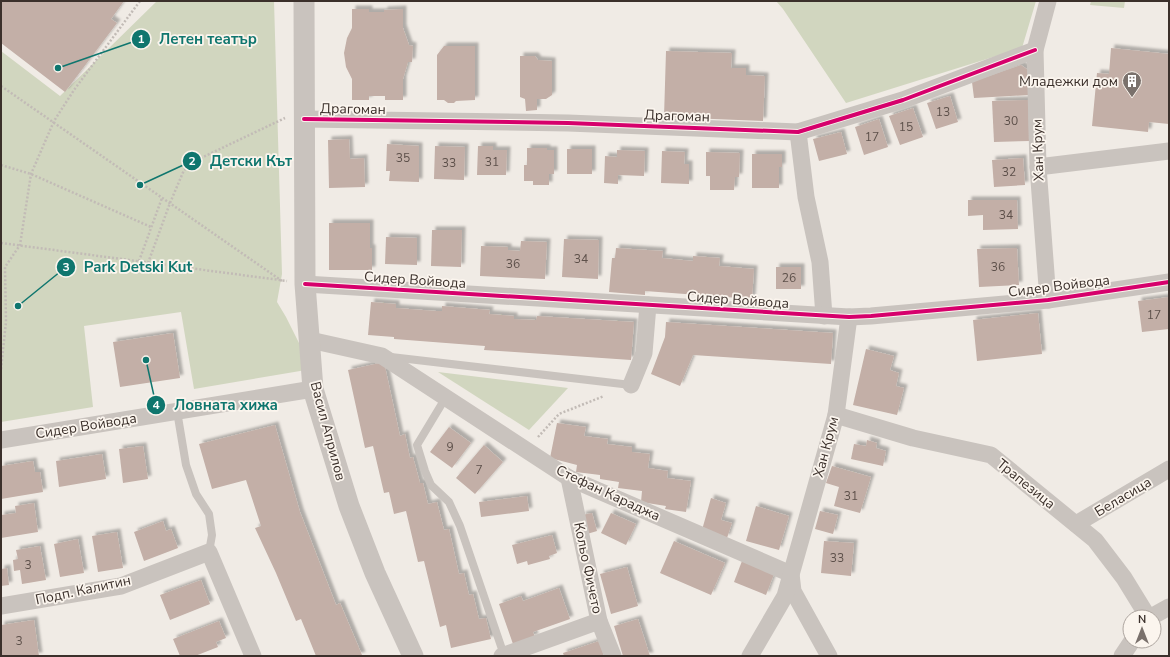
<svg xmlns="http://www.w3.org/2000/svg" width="1170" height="657" viewBox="0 0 1170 657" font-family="'Nunito Sans',sans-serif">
<defs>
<filter id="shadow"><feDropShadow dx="3.5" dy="-3.5" stdDeviation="1" flood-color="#0004"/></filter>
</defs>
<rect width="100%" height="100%" fill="#f0ebe5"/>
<!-- green -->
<g fill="#d1d6bf">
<polygon points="157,1 274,1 282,274 277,302 286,317 312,369 194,389 181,312 84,326 93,407 1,422 1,51 60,96"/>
<polygon points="776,1 1036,1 1022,48 846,103 783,9"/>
<polygon points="1091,1 1125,1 1124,8 1090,5"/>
<polygon points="438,372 568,388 529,430"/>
</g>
<!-- building -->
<g fill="#c3afa7" filter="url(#shadow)">
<polygon points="1,1 124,1 111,19 117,23 65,92 1,43"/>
<polygon points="352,9 369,9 369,12 384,12 384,10 403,9 403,28 409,45 413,46 412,62 408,62 403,79 403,100 385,100 385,96 369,96 369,100 352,100 352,79 346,67 344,53 347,38 352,28"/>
<polygon points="444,46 475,46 475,100 456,101 454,103 448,103 444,100 437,100 437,55"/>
<polygon points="1111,48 1169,54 1169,124 1149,122 1148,132 1092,126 1097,73 1109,74"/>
<polygon points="666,51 732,53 731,68 746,68 746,75 765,76 763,121 664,117"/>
<polygon points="520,56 535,56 538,60 552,61 552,95 546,99 537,99 537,110 526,111 525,99 520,97"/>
<polygon points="1021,65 1028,70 1029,95 974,98 972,82"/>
<polygon points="950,96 958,122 936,129 927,103"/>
<polygon points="1028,100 1029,141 994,142 992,101"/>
<polygon points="913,108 923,137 900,145 889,116"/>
<polygon points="879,119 888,147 864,155 855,127"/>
<polygon points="841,132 847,154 819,161 813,139"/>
<polygon points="349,139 350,159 364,158 365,187 329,188 328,140"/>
<polygon points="387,144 419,146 419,182 389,181 390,171 386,171"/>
<polygon points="435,146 465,147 464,180 434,179"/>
<polygon points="478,146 493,146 493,150 507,150 506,175 477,175"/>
<polygon points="527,148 547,148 547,150 554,150 554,174 549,174 549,185 533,185 533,181 524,181 524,165 527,165"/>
<rect x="567" y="149" width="25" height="25"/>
<polygon points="617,150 645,151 644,176 618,175 618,184 604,183 605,156 617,157"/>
<polygon points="662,151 685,152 684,164 689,164 689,184 661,183"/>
<polygon points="706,152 740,153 739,177 735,177 734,190 710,190 710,176 706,176"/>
<polygon points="752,154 782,154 782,167 779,167 779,188 752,188"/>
<polygon points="1023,158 1025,185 994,187 992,160"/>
<polygon points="968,200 1017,200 1018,229 983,230 983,215 968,216"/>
<polygon points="329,223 370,223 370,248 372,248 372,270 329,270"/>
<polygon points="432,230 462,230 461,267 431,266"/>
<polygon points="386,237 417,238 417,265 385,264"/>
<polygon points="564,239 599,240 598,279 562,277"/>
<polygon points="521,241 547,242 545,279 480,276 481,246 508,247 508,250 520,251"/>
<polygon points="616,248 663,251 662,258 693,261 693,256 720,258 719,266 754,269 752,299 645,291 645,295 609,292 612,258 615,258"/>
<polygon points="1017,248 1019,285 979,287 977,249"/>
<rect x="776" y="267" width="25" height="22"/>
<polygon points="1169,297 1169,329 1142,332 1138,301"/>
<polygon points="371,302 396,304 396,308 436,311 442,311 442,306 490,310 489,314 514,316 514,319 536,320 537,316 634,322 631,360 484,350 485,346 394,339 394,337 368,335"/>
<polygon points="1038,313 1042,354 977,361 973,320"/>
<polygon points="666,322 833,333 831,364 693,355 680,386 651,374 665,337"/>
<polygon points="173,333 180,378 120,387 113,342"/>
<polygon points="866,349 894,356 890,370 899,373 896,386 904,388 897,415 853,405"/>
<polygon points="384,362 400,436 405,434 410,458 413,457 420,483 423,483 428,504 437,502 444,530 449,529 459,574 464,573 469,595 473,594 479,619 486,618 491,639 451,648 446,625 440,627 424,561 418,562 406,511 394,514 389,492 384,493 373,446 365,448 348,370"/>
<polygon points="557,423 586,427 584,436 608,439 607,444 632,447 632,452 650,454 648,468 668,471 667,478 691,481 686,512 665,509 666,506 641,502 642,491 618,488 619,482 600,479 600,475 576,472 577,465 550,458"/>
<polygon points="275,425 300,512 336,605 340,603 362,655 360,656 316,656 301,619 296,621 276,573 255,528 261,526 246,480 212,489 199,444"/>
<polygon points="449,427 471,443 452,468 430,452"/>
<polygon points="867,440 877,443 876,448 886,451 883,466 851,459 854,444 866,446"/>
<polygon points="484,445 503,462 475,494 456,478"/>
<polygon points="143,446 148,479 123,483 119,449"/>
<polygon points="102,454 106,479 59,487 56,461"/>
<polygon points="33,461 35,472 40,472 43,492 1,499 1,466"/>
<polygon points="832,466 871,477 860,513 834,506 839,487 826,483"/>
<polygon points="527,496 529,511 481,517 479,502"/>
<polygon points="711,498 726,503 721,520 732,523 727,538 702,530"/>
<polygon points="34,503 38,532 1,538 1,515 16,513 15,506"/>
<polygon points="756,506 789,516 779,550 746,541"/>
<polygon points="820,511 838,515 833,534 815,529"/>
<polygon points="592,513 597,531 587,534 582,515"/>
<polygon points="611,513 636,524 626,545 601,533"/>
<polygon points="163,521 166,531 171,529 178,548 144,561 134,532"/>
<polygon points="117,532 123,568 98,572 92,536"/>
<polygon points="552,535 557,553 549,556 550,559 528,565 527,561 517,564 512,545"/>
<polygon points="78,539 84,573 60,577 54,544"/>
<polygon points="674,541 725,563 711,595 660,573"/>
<polygon points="824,541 854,543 851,576 821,573"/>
<polygon points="40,546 46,580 22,584 20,570 14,571 13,560 18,559 16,550"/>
<polygon points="742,561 774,574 766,595 734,582"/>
<polygon points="627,567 638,606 611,614 600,574"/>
<polygon points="7,568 9,585 1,586 1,569"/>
<polygon points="201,580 210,604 170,620 160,595"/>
<polygon points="559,588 570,619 533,632 535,637 513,644 499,604 521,596 523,601"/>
<polygon points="638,619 650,656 623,656 614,626"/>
<polygon points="34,620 39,656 1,656 1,625"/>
<polygon points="219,621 226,638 216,642 218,647 195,656 180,656 173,639"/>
<polygon points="599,641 604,656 564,656 563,653"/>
</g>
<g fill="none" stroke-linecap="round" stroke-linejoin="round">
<!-- path -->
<g stroke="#c2bbb6" stroke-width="2.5" stroke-dasharray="2 2" stroke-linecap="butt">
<polyline points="1,86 282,281"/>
<polyline points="1,165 31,174 151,227"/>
<polyline points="1,243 287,281"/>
<polyline points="139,261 162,198"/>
<polyline points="148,263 170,203 184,170 201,158 285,118"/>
<polyline points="1,369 6,322 5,267 20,245 31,174 54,121 74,90 140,1"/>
<polyline points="538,437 559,414 604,396"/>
</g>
<!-- service -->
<g stroke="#c9c3be" stroke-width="8">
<polyline points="391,357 631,385"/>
<polyline points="446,397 417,445 425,471 431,485 449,502 460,526 504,655"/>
<polyline points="177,411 186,465 196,494 209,514 212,535 209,552"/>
</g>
<!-- minor -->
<g stroke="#c9c3be" stroke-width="17">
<polyline points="1048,1 1035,50 1038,167 1048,300"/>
<polyline points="304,119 568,123 798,132 903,100 1035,50"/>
<polyline points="798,132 806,197 820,262 824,316"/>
<polyline points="1038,167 1169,151"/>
<polyline points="305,284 849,317 871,316 1048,300 1169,282"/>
<polyline points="310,340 382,356 569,478 791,574 793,591 829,656"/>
<polyline points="631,385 644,353 648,305"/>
<polyline points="836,415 913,438 991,455 1095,540 1124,578 1148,617"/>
<polyline points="1,440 313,389"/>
<polyline points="569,478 599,621 613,656"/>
<polyline points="1076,524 1169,469"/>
<polyline points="1,606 121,586 209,552 253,656"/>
<polyline points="1151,617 1169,607"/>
<polyline points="502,656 599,621"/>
<polyline points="750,656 785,596 836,415 849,317"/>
<polyline points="1122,656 1132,641"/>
</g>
<!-- tertiary -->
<polyline stroke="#c9c3be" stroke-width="21" points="304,1 305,284 313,389 349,506 375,573 413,656"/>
<!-- cycleway casing -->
<g stroke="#fbf5ee" stroke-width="6">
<g id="cycleway">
<polyline points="304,119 568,123 798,132 903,100 1035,50"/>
<polyline points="305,284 849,317 871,316 1048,300 1169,282"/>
</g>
</g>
<!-- cycleway -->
<use href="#cycleway" stroke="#d6006c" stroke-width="4"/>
</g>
<!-- icons -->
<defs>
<g id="building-pin" transform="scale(1)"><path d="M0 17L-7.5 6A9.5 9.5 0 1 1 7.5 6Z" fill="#7a716c" stroke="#fbf5ee"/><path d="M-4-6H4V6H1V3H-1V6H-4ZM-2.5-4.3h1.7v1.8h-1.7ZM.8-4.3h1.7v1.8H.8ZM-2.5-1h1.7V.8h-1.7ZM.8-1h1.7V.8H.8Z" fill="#fff"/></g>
</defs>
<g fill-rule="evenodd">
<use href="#building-pin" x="1132" y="81"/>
</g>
<g text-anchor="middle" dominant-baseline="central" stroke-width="3.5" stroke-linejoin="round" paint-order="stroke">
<!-- number labels -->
<g font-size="12" fill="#5d504a">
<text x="943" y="112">13</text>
<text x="1011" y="121">30</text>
<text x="906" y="127">15</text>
<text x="872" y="137">17</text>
<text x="403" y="158">35</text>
<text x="492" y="162">31</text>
<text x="449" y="163">33</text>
<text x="1009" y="172">32</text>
<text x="1006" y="215">34</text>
<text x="581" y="259">34</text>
<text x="513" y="264">36</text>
<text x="998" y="267">36</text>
<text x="789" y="278">26</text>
<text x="1154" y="315">17</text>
<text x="450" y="447">9</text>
<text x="479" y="470">7</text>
<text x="851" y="496">31</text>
<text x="837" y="558">33</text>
<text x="28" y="565">3</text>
<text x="19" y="641">3</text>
</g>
<!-- poi labels -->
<g font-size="14" fill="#3b302b" stroke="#fbf5ee" text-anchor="end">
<text x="1118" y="81">Младежки дом</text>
</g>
<!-- street labels -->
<g font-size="14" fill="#3b302b" stroke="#fbf5ee">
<text transform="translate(353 109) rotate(1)">Драгоман</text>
<text transform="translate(677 116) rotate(2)">Драгоман</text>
<text transform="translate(1038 150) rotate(-92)">Хан Крум</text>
<text transform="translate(415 280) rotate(4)">Сидер Войвода</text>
<text transform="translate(1059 286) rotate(-7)">Сидер Войвода</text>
<text transform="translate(738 300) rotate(4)">Сидер Войвода</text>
<text transform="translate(86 426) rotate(-9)">Сидер Войвода</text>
<text transform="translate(328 431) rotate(75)">Васил Априлов</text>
<text transform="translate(826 447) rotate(-75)">Хан Крум</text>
<text transform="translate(1026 484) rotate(39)">Трапезица</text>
<text transform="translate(608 493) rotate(25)">Стефан Караджа</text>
<text transform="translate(1123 497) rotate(-31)">Беласица</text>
<text transform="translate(588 568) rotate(78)">Кольо Фичето</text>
<text transform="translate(83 590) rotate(-12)">Подп. Калитин</text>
</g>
</g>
<!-- callouts -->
<path fill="none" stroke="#0f766e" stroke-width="1.5" d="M58 68L141 39M140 185L192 161M18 306L66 267M146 360L156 405"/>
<g fill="#0f766e" stroke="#fbf5ee" stroke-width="1.5">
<circle cx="58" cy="68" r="4"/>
<circle cx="140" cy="185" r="4"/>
<circle cx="18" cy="306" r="4"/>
<circle cx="146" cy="360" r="4"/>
<circle cx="141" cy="39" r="10"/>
<circle cx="192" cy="161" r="10"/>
<circle cx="66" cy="267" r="10"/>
<circle cx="156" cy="405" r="10"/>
</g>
<g font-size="12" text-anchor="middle" font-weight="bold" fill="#fff">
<text x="141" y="43">1</text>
<text x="192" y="165">2</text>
<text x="66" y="271">3</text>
<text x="156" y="409">4</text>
</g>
<g font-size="15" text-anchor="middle" font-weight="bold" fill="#0f766e" stroke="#fbf5ee" stroke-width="3.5" stroke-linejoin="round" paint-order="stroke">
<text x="208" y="44">Летен театър</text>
<text x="251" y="166">Детски Кът</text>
<text x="138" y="272">Park Detski Kut</text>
<text x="226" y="410">Ловната хижа</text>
</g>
<!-- border -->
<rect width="1170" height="657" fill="none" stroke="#3b302b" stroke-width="4"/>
<!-- north arrow -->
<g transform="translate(1142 629)"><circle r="19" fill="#fbf5ee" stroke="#aea6a0"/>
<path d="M0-3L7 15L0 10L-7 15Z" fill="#7a716c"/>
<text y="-6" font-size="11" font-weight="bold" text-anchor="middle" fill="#3b302b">N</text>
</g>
</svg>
